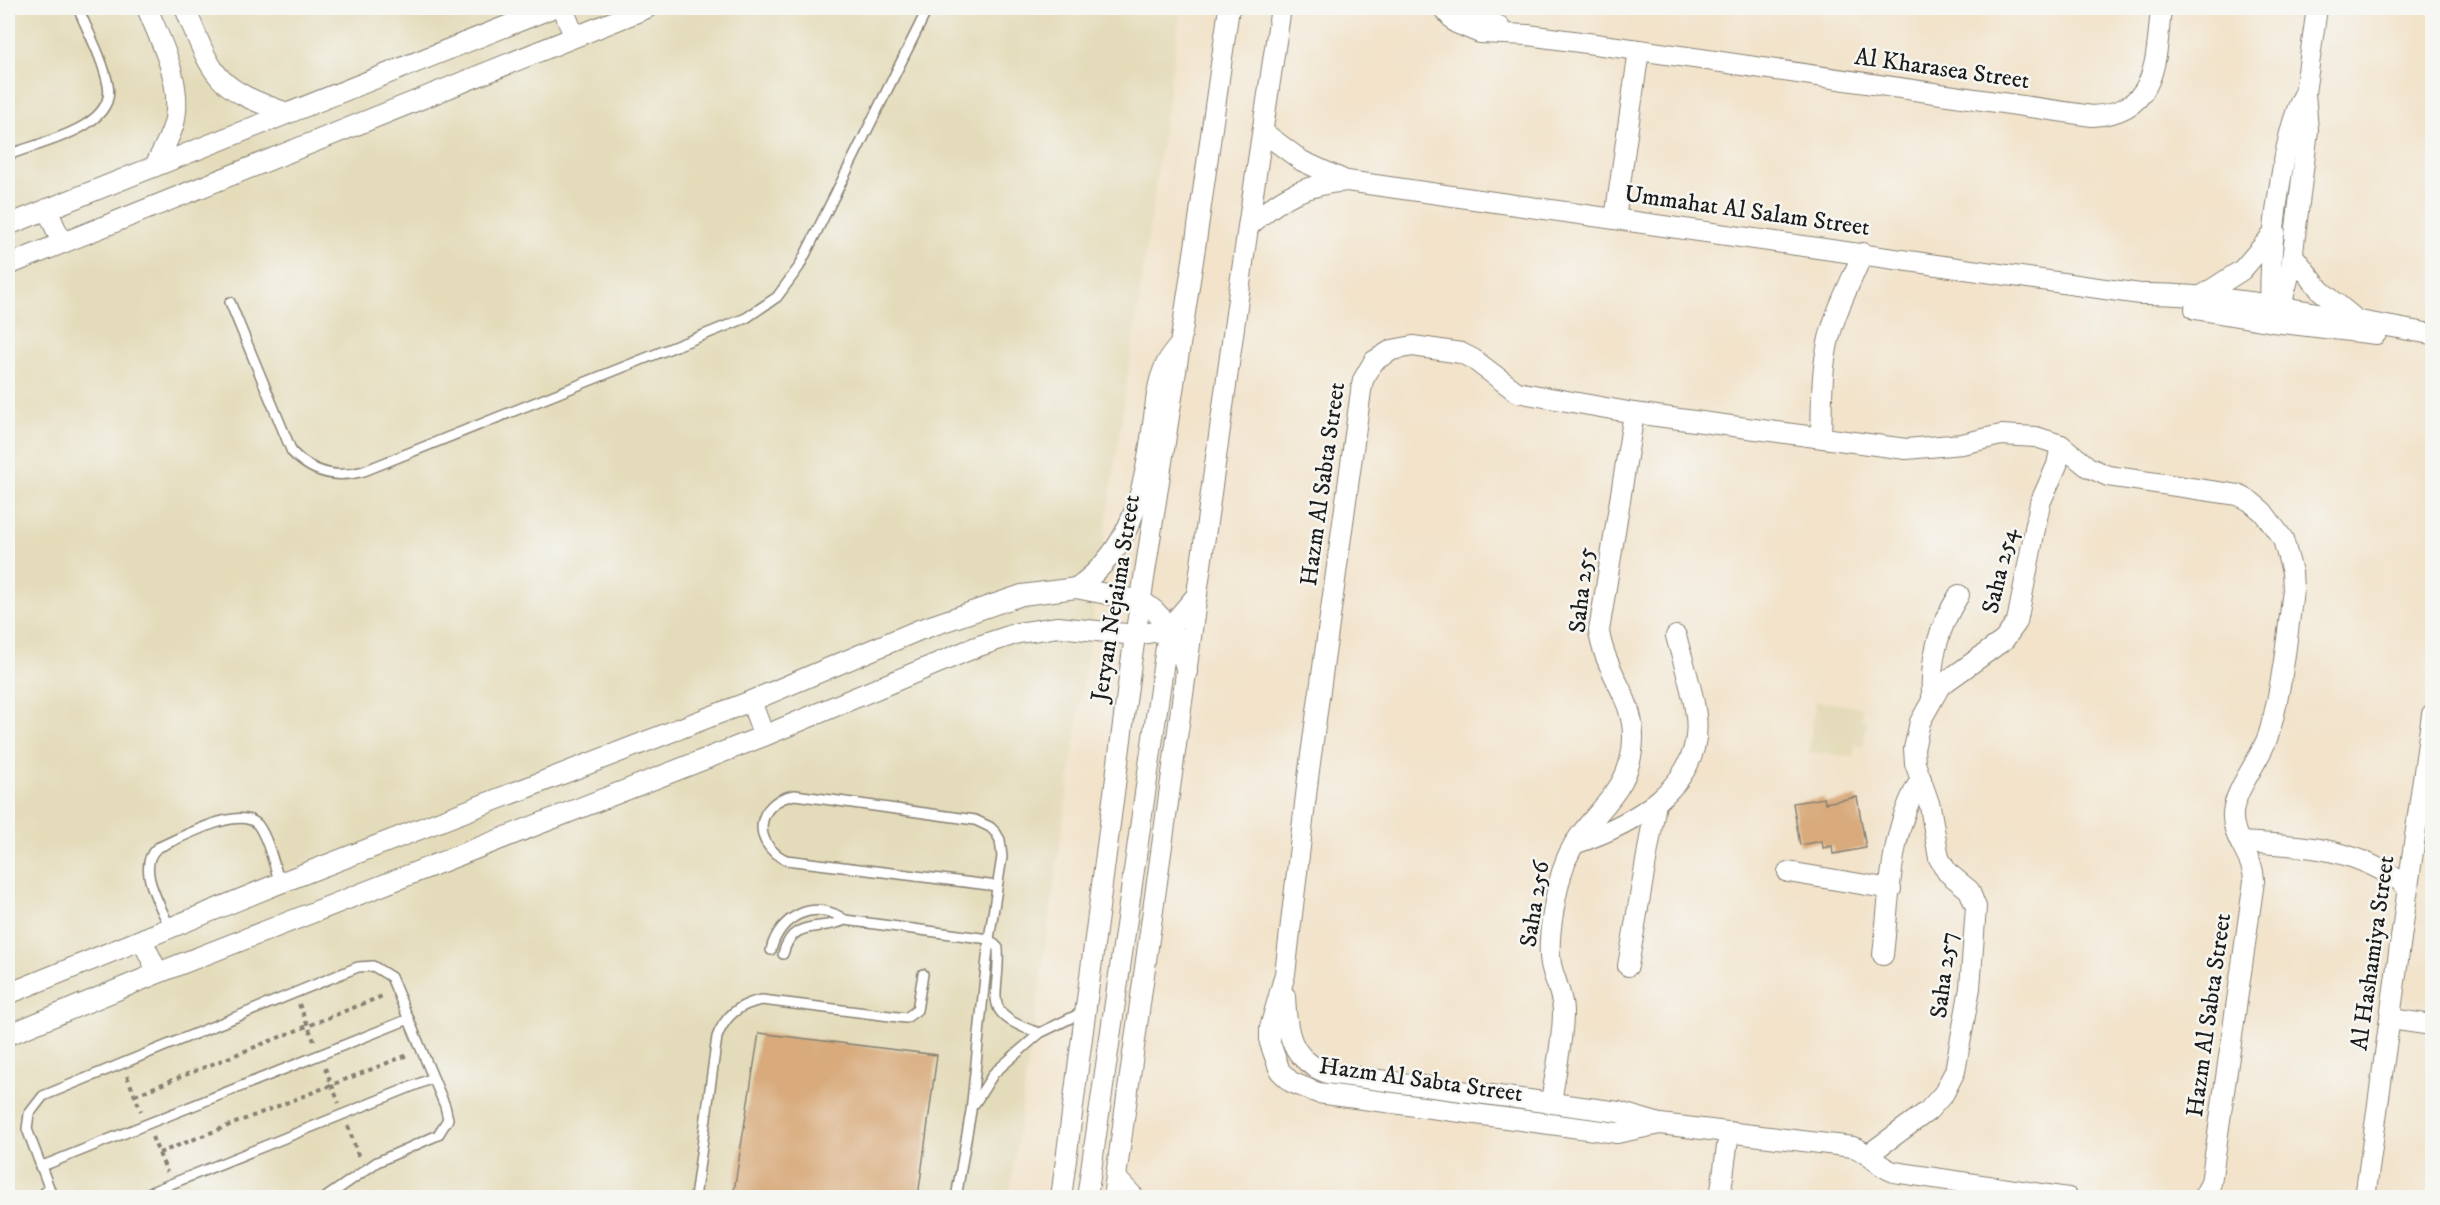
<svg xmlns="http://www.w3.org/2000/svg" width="2440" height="1205" viewBox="0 0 2440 1205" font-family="'IM FELL DW Pica',serif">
<rect width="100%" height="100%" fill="#f6f6f2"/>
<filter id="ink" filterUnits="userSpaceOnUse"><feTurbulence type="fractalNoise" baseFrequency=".0167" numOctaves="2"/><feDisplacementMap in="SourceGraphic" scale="12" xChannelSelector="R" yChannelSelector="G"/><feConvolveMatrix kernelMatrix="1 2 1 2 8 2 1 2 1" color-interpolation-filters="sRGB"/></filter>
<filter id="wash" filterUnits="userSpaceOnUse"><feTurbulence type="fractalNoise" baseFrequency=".008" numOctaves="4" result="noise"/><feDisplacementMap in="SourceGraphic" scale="24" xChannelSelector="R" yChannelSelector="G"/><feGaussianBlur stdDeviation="1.35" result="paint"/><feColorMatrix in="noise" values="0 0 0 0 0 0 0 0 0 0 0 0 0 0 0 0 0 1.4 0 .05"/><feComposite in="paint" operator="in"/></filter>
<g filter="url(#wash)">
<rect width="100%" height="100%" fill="#f2e3ca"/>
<!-- built -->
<g fill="#e4dbba">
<polygon points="8,8 1181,8 1009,1197 8,1197"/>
<polygon points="1815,701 1862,707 1861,719 1867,720 1864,746 1855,745 1853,757 1809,752"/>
</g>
<g id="blocks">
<!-- building -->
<g fill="#d8aa7c">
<polygon points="1857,797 1866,848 1833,854 1832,846 1823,848 1822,841 1800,845 1793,803 1824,798 1825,803"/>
<polygon points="759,1033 937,1055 918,1197 733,1197"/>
</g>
</g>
</g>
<g filter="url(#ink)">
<use href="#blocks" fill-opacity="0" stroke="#878073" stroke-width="1.5"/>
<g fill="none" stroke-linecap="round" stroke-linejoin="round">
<!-- service casing -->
<g stroke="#878073" stroke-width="12">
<g id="service">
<path d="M 8,155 C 38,143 117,128 108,85 C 103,59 88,32 78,8"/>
<path d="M 230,302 L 292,452 C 312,473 336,479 364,471 L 746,318 L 777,297 L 799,267 L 928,8"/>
<path d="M 170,928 C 161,906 135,867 157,848 C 179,839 240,804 258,825 C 269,840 274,866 280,883"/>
<path d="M 771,950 C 779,916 815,898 845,920 L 989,939 L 998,948 C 1001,997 977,1014 1040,1033"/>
<path d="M 783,954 C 793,917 820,932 845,920"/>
<polyline points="975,1103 994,1073 1040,1033 1083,1012"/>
<polyline points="40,1167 409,1019"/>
<polyline points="39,1198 48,1189"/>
<polyline points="53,1198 27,1129 29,1114 43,1096 358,967 373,966 391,977 445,1106 448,1119 438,1135 377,1162 325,1198"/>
<polyline points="136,1198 433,1078"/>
<path d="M 695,1198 L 717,1037 C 725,1016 739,1004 762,1000 L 906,1018 L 917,1010 L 923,974"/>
<path d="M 956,1198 L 971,1111 L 989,939 L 1002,857 L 1000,840 L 996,833 L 990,827 L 975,820 L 795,795 C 756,801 750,843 786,860 L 997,886"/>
</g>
</g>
<!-- minor casing -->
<g stroke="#878073" stroke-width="22">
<g id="minor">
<path d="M 147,8 C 161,42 182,81 175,119 C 172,135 162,151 155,166"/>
<path d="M 185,8 C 214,78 213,87 287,113"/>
<polyline points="563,8 574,36"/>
<path d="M 1443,8 L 1456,23 L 1480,33 L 1528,35 L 1639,50 L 2092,116 C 2158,113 2156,59 2161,8"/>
<polyline points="1462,8 1472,16 1499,26"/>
<polyline points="1263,132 1302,161 1344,180"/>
<polyline points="47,209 62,243"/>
<polyline points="1615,219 1639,50"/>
<polyline points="8,225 552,8"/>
<path d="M 1248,227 C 1280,197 1303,185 1347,181 L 2140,294 C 2239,293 2335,318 2432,334"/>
<polyline points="2293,255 2320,290 2353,317"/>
<polyline points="8,265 647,8"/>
<polyline points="2200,297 2242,270 2275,232"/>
<polyline points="2195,309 2273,322 2376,334"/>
<path d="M 2272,316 C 2265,273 2282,130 2305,93"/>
<polyline points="2273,322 2281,306 2291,268 2308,130 2305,93 2317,8"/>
<path d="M 1821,437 C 1822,407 1821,377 1827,348 C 1833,315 1850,284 1863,253"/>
<path d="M 1076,588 C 1136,547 1145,483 1154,417 C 1157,392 1159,368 1177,348"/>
<path d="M 1932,697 C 1930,659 1938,628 1959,595"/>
<polyline points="751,701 764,736"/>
<path d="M 2240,842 C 2305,846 2352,846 2407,886"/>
<path d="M 1574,844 C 1631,825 1704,787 1696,716 C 1693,689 1683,662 1676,636"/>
<polyline points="1788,872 1891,889"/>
<polyline points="142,940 158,973"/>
<path d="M 1883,955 C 1890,895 1889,831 1921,779"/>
<polyline points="1628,966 1656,803"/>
<polyline points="8,994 280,883 751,701 919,630 1022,595 1076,588 1142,601 1155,611 1169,626 1180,647 1187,672"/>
<path d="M 1285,996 C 1287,1032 1289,1058 1327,1073 L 1619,1112 L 1660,1124 L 1853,1147 C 1869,1152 1878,1167 1894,1172 L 2068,1198"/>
<polyline points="2391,1019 2432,1025"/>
<polyline points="8,1035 158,973 764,736 976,647 1018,633 1058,627 1136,635 1154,632 1174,622 1197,595"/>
<path d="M 1551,1103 C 1555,1073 1563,1042 1563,1012 C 1563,994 1554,980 1551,964 C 1546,939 1557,884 1566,860 C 1586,812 1632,798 1633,738 C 1634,698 1604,670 1599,631 L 1634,413"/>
<path d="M 1660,1124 L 1617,1133 L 1318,1093 L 1291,1082 L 1280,1071 L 1270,1043 L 1270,1028 L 1285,974 L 1309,770 L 1361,391 L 1363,380 L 1374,361 L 1392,350 L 1413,346 L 1461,353 L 1473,359 L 1517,392 L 1634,413 L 1906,449 L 1962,444 L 2001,435 L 2036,437 L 2061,445 L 2088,467 L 2108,476 L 2238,495 L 2250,501 L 2263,512 L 2283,539 L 2292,572 L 2293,589 C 2288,633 2282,688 2270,730 C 2263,758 2235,787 2233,813 C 2231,839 2254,856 2254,881 L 2211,1183 L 2203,1198"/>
<polyline points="1869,1154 1928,1111 1944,1093 1955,1071 1970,988 1976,907 1969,890 1947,872 1939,858 1930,806 1915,763 1914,749 1920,722 1940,686 2004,640 2017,622 2040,503 2057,465 2061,445"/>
<polyline points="1116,1178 1135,1198"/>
<polyline points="1061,1198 1131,663 1196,241 1229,8"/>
<polyline points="1087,1198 1169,626"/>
<polyline points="1113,1198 1248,227 1281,8"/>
<polyline points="1720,1198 1729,1132"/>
<polyline points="2365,1198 2432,714"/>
</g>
</g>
<!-- path -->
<g stroke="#878073" stroke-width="4" stroke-dasharray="4.5 4.5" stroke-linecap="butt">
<polyline points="299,1004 314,1041"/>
<polyline points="325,1068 339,1103"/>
<polyline points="127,1076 141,1111"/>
<polyline points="135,1095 385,995"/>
<polyline points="348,1126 359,1158"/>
<polyline points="152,1137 167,1172"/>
<polyline points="159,1153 410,1054"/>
</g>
<!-- service -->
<use href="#service" stroke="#fff" stroke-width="9"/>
<!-- minor -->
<use href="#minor" stroke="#fff" stroke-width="20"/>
</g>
</g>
<g text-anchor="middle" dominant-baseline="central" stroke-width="5" stroke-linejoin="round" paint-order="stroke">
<!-- street labels -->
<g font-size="24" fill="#1c1c1c" stroke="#f6f6f2">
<text transform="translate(1942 69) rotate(8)">Al Kharasea Street</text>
<text transform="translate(1747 211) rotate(8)">Ummahat Al Salam Street</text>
<text transform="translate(1323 484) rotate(-82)">Hazm Al Sabta Street</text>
<text transform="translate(2000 571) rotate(-77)">Saha 254</text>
<text transform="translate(1582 590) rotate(-84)">Saha 255</text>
<text transform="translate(1116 598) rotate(-81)">Jeryan Nejaima Street</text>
<text transform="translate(1535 904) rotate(-81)">Saha 256</text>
<text transform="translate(2373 953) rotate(-82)">Al Hashamiya Street</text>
<text transform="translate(1944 975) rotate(-83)">Saha 257</text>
<text transform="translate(2209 1015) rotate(-82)">Hazm Al Sabta Street</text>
<text transform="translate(1421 1080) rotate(8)">Hazm Al Sabta Street</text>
</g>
</g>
<!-- margin -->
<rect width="2440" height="1205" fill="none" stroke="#f6f6f2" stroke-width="30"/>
</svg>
